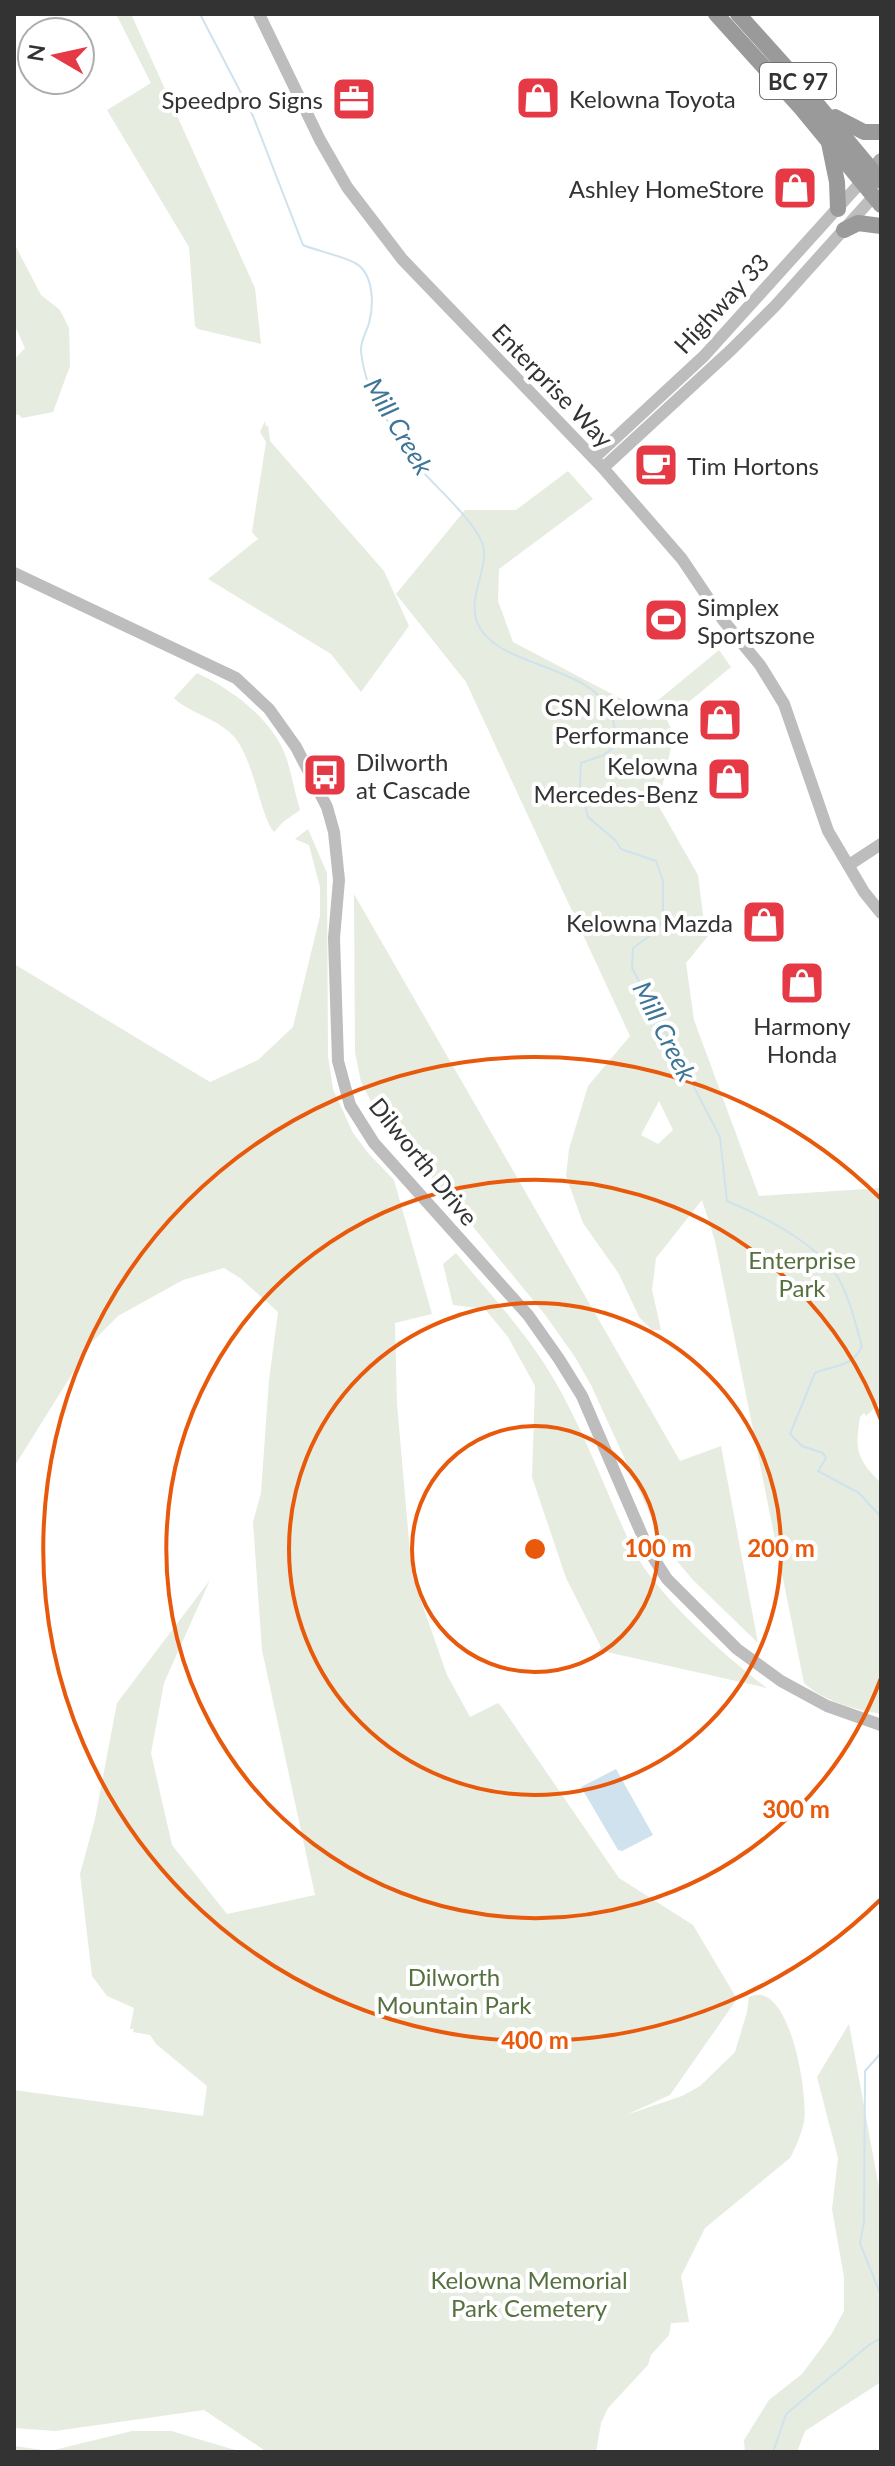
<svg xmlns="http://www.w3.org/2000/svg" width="895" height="2466" viewBox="0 0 895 2466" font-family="Lato,sans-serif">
<rect width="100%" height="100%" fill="#fff"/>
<!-- green -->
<g fill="#e6ecdf" fill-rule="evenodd">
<polygon points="116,14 131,14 255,288 261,344 198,329 195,326 189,247 107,110 151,83"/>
<polygon points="14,243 41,295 60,310 69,328 70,366 53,412 22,418 18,414 14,416 14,360 25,348 14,324"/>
<polygon points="265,421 266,427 268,425 270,441 384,571 409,626 361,692 331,654 208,579 258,539 252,532 266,442 260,432"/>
<path d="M 568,471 L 593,499 L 499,569 L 498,601 L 513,642 L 631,704 L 651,706 L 719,650 L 731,667 L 667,720 L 674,735 L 658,805 L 698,875 L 704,923 L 708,936 L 686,963 L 694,1020 L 759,1196 L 881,1188 L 881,1402 L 866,1416 L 864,1413 L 860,1417 C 855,1450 856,1458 881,1483 L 881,1714 C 854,1709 825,1702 804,1683 L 715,1241 L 702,1200 L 656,1258 L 652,1290 L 661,1330 L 652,1330 L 639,1317 L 619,1274 L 583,1223 L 566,1176 L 569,1149 L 588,1086 L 630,1036 L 466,682 L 396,594 L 465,510 L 516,510 ZM 659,1101 L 673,1130 L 658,1144 L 641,1135 Z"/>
<path d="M 197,673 C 233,690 275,721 287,760 C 292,776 295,793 300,810 L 283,822 L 274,832 C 261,817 255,765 236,739 C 221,719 190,714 174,698 Z"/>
<path d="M 308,829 L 327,873 L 328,1056 L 333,1089 L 353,1133 L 369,1154 L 394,1180 L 432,1314 L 395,1323 L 397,1404 L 412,1575 L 447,1675 L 470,1717 L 498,1703 L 501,1706 L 619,1878 L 693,1925 L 737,1999 L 670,2095 L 626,2115 L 682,2096 L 700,2086 L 735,2052 L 747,2012 L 749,1997 C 752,1996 758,1994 761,1995 C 793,2000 808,2097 804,2122 C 801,2135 796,2147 790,2158 L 705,2228 L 681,2276 L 689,2322 L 671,2323 L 669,2335 L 651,2355 L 648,2365 L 608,2408 L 601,2423 L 596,2452 L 267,2452 L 204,2410 L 55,2431 L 14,2428 L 14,2090 L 203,2116 L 207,2086 L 156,2044 L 150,2035 L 133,2032 L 134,2029 L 130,2029 L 134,2008 L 107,1996 L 92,1976 L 80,1874 L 95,1819 L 117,1703 L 210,1580 L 164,1683 L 151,1753 L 172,1845 L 227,1914 L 315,1895 L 262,1650 L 253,1522 L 261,1493 L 269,1380 L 278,1312 L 240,1278 L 224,1268 L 183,1280 L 118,1316 L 92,1342 L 14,1467 L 14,964 L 210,1082 L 258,1060 L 293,1027 L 320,916 L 320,887 L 309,845 L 295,839 Z"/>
<polygon points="354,894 680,1461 721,1446 758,1643 693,1580 671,1554 660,1536 591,1385 575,1357 546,1316 439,1185 381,1121 361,1082 355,1052"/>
<path d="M 456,1253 C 489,1293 525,1331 552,1376 C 584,1430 606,1492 633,1550 C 659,1597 723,1655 767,1688 L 598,1650 L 601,1647 L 566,1578 L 532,1477 L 535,1386 L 508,1337 L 485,1309 L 453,1305 L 443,1264 Z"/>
<polygon points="849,2024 881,2199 881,2382 805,2431 797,2452 745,2452 744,2440 769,2400 802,2374 831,2335 844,2311 844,2277 832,2209 838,2158 817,2077"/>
<polygon points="132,2431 171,2431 242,2452 14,2452 14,2446 50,2451"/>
</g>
<!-- water -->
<polygon fill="#cfe2ee" points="616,1769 653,1835 622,1851 618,1850 581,1787"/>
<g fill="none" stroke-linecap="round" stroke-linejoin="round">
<!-- stream -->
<g stroke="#cfe2ee" stroke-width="2">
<path d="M 200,14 L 253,116 L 303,245 C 317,251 343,256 355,263 C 374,273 374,305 369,323 C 366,334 360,341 361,352 C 363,370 369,388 377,404 C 391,427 408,454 425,474 C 441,492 481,527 484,550 C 487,570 468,597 477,622 C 494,667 585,663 610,710 C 615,719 615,735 616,745 L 604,755 L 581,763 L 580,785 L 588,817 L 615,840 L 621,849 L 656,861 L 663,881 L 663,921 L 648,937 L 633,948 L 632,968 L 720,1137 L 727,1201 C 761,1215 818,1244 837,1276 C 850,1297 855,1323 862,1346 C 853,1367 835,1365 815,1373 L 790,1434 L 802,1446 L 823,1453 L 826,1458 L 818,1471 L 859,1493 L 881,1517"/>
<polyline points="881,2053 865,2071 864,2222 860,2243 881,2296"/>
<polyline points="773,2452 786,2414 869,2345 881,2338"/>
</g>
<!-- secondary -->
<g stroke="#bdbdbd" stroke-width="12">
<polyline points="259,14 320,140 347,187 402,259 603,468 682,559 723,620 760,665 784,704 828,831 864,892 881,913"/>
<polyline points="594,458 704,356 862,181"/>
<polyline points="603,468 731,350 776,305 874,196"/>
<polyline points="14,573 236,678 269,709 296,747 327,807 334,832 339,880 334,938 338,1061 350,1105 374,1143 528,1315 559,1359 582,1396 649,1551 667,1579 737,1649 781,1681 827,1706 881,1725"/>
<polyline points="849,865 881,844"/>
</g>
<!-- primary -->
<polyline stroke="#ababab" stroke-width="14" points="865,178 881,160"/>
<!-- highway -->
<g stroke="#9a9a9a" stroke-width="16">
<polyline points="716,14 801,108 881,205"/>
<polyline points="738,14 792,74 881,181"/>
<polyline points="835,117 864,132 881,132"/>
<polyline points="829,143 837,182 838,209"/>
<polyline points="844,230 858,223 881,226"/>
</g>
</g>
<!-- distance rings -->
<g fill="none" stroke="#e8590c" stroke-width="4">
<circle cx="535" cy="1549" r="123"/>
<circle cx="535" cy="1549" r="246"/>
<path d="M881 1678A369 369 0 1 1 881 1420"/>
<path d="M880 1900A492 492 0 1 1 880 1198"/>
</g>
<!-- icons -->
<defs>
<g id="shop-square" transform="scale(2.3)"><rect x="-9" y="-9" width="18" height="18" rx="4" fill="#e63946" stroke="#fff"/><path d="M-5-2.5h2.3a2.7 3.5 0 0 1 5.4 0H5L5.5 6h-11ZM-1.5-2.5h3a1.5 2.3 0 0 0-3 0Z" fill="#fff"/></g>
<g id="office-square" transform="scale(2.3)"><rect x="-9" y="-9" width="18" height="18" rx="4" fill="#e63946" stroke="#fff"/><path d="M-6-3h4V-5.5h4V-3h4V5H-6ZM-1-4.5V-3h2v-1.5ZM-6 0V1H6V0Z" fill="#fff"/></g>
<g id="cafe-square" transform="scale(2.3)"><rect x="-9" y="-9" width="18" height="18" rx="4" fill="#e63946" stroke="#fff"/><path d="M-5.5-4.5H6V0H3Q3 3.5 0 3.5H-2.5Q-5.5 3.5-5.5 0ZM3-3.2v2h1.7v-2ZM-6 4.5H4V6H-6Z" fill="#fff"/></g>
<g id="stadium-square" transform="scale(2.3)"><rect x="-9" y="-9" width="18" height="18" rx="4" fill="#e63946" stroke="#fff"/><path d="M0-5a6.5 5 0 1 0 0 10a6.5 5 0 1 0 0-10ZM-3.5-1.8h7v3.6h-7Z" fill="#fff"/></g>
<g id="bus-square" transform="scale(2.3)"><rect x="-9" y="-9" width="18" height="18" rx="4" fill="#e63946" stroke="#fff"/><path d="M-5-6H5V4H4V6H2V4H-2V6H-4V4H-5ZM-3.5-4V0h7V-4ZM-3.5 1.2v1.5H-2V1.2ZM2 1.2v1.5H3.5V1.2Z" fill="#fff"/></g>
</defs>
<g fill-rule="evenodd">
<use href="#shop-square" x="538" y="98"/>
<use href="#office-square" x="354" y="99"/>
<use href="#shop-square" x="795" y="188"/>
<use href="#cafe-square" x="656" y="465"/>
<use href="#stadium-square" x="666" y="620"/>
<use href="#shop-square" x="720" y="720"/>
<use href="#bus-square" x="325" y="775"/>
<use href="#shop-square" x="729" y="779"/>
<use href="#shop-square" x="764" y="922"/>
<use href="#shop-square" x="802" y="983"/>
</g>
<g text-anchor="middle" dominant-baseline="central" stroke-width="8" stroke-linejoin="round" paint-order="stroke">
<!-- shield labels -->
<rect fill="#fff" stroke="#707070" stroke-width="2" x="760" y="63" width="76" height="36" rx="6"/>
<g font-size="22" font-weight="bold" fill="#333">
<text x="798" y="81">BC 97</text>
</g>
<!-- poi labels -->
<g font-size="24" fill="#333" stroke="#fff" text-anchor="end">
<text x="569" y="98" text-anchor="start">Kelowna Toyota</text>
<text x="323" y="99">Speedpro Signs</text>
<text x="764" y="188">Ashley HomeStore</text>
<text x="687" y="465" text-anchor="start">Tim Hortons</text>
<text x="697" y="606" text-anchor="start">Simplex<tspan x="697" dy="28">Sportszone</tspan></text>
<text x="689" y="706">CSN Kelowna<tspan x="689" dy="28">Performance</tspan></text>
<text x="356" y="761" text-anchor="start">Dilworth<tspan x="356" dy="28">at Cascade</tspan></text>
<text x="698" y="765">Kelowna<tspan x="698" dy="28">Mercedes-Benz</tspan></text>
<text x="733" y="922">Kelowna Mazda</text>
<text x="802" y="1025" text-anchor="middle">Harmony<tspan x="802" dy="28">Honda</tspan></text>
</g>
<!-- street labels -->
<g font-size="24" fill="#333" stroke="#fff">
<text transform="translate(721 303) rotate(-47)">Highway 33</text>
<text transform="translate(553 385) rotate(46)">Enterprise Way</text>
<text transform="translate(424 1161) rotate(51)">Dilworth Drive</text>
</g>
<!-- park labels -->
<g font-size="24" fill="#56703f" stroke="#fff">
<text x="802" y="1259">Enterprise<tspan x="802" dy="28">Park</tspan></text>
<text x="454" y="1976">Dilworth<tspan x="454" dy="28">Mountain Park</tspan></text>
<text x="529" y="2279">Kelowna Memorial<tspan x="529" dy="28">Park Cemetery</tspan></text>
</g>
<!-- water labels -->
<g font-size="26" font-style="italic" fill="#3f7597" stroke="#fff">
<text transform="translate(399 426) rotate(59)">Mill Creek</text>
<text transform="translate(665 1031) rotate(63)">Mill Creek</text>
</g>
</g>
<circle cx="535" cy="1549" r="12" fill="#e8590c" stroke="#fff" stroke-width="4"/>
<g font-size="24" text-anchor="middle" font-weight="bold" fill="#e8590c" stroke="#fff" stroke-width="8" stroke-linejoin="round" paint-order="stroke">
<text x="658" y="1557">100 m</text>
<text x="781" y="1557">200 m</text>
<text x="796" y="1818">300 m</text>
<text x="535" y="2049">400 m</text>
</g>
<!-- border -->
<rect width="895" height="2466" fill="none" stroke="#333333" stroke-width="32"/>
<!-- north arrow -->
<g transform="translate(56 56) rotate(279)"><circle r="38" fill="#ffffff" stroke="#adadad" stroke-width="2"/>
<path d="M0-6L14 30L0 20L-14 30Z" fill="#e63946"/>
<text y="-12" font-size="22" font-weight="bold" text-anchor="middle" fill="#333333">N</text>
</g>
</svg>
